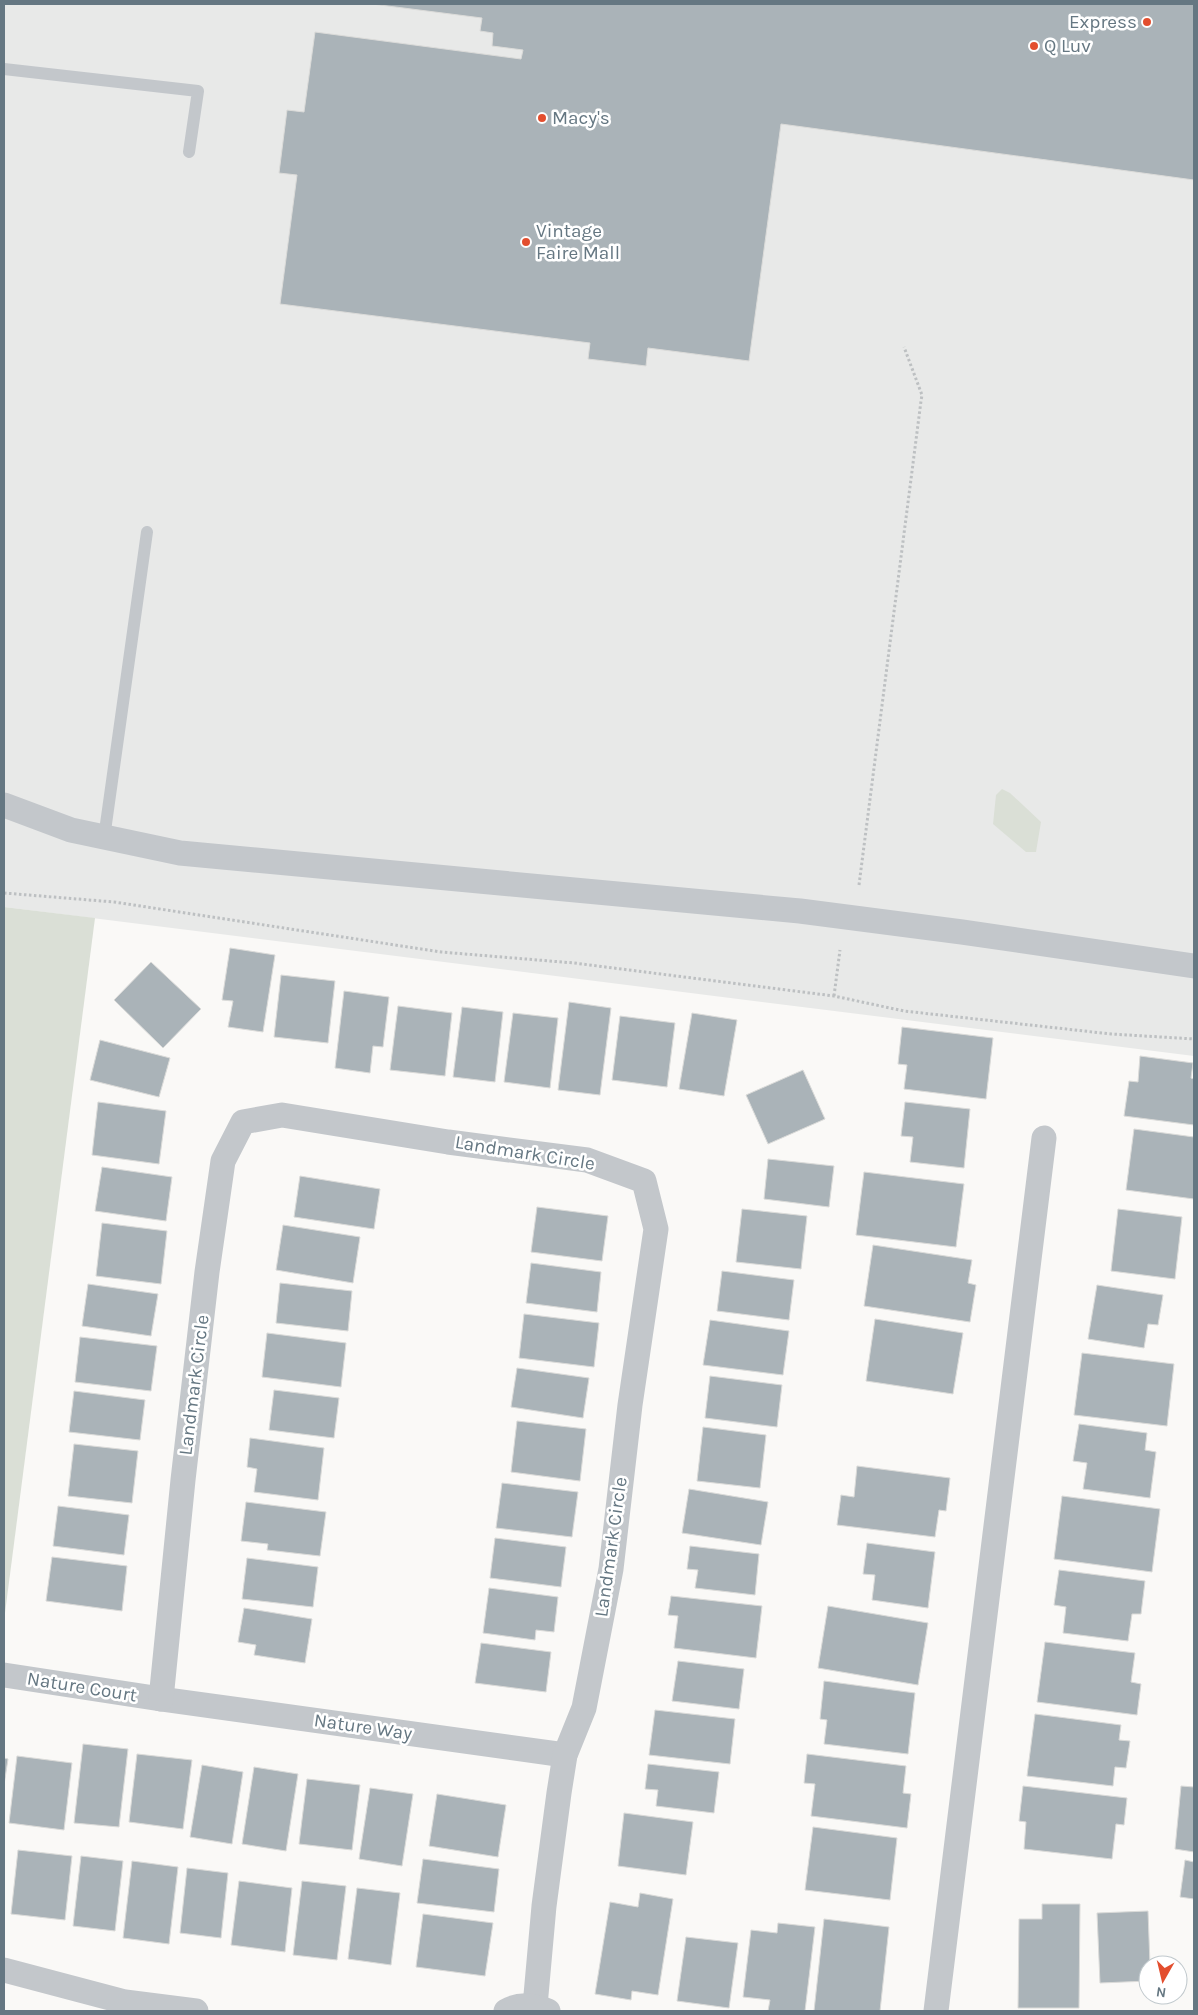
<svg xmlns="http://www.w3.org/2000/svg" width="1198" height="2015" viewBox="0 0 1198 2015" font-family="Karla,sans-serif">
<rect width="100%" height="100%" fill="#faf9f7"/>
<!-- built -->
<polygon fill="#e8e9e8" points="4,4 1194,4 1194,1056 4,907"/>
<!-- green -->
<g fill="#dadfd6">
<polygon points="1002,789 1010,793 1041,822 1036,852 1026,852 993,824 996,795"/>
<polygon points="4,907 95,918 5,1613 4,1613"/>
</g>
<!-- building -->
<g fill="#aab3b8" stroke="#dbdbd9">
<polygon points="372,4 1194,4 1194,180 781,124 749,361 648,348 646,366 588,359 590,343 280,304 297,175 279,173 287,110 304,112 315,32 521,59 523,50 492,46 493,33 480,31 482,18"/>
<polygon points="230,948 275,955 263,1032 228,1027 233,1001 222,1000"/>
<polygon points="151,962 201,1009 163,1048 114,1000"/>
<polygon points="281,975 335,981 328,1043 274,1037"/>
<polygon points="344,991 389,997 383,1047 373,1046 370,1073 335,1068"/>
<polygon points="569,1002 611,1008 600,1095 558,1090"/>
<polygon points="398,1006 452,1013 445,1076 390,1070"/>
<polygon points="462,1007 503,1012 495,1082 453,1077"/>
<polygon points="513,1013 558,1018 550,1088 504,1082"/>
<polygon points="692,1013 737,1020 724,1096 679,1089"/>
<polygon points="620,1016 675,1023 667,1087 612,1080"/>
<polygon points="902,1027 993,1038 986,1099 904,1089 907,1065 898,1064"/>
<polygon points="100,1040 170,1058 159,1097 90,1080"/>
<polygon points="1140,1056 1193,1063 1191,1078 1194,1079 1194,1125 1124,1116 1129,1081 1138,1082"/>
<polygon points="803,1070 825,1119 768,1144 746,1095"/>
<polygon points="98,1102 166,1111 159,1164 92,1155"/>
<polygon points="905,1102 970,1109 964,1168 910,1162 913,1137 901,1136"/>
<polygon points="1134,1129 1194,1137 1194,1199 1126,1190"/>
<polygon points="768,1159 834,1166 829,1207 764,1199"/>
<polygon points="102,1167 172,1177 166,1221 95,1211"/>
<polygon points="864,1172 964,1184 956,1247 856,1235"/>
<polygon points="300,1176 380,1189 374,1229 294,1217"/>
<polygon points="537,1207 608,1216 602,1261 531,1252"/>
<polygon points="742,1209 807,1216 801,1269 736,1262"/>
<polygon points="1118,1209 1182,1217 1175,1279 1111,1271"/>
<polygon points="102,1223 167,1231 161,1284 96,1276"/>
<polygon points="283,1225 360,1237 353,1283 276,1270"/>
<polygon points="873,1245 972,1260 968,1283 976,1285 970,1322 864,1306"/>
<polygon points="531,1263 601,1272 597,1312 526,1303"/>
<polygon points="722,1271 794,1280 789,1320 717,1311"/>
<polygon points="280,1283 352,1291 348,1331 276,1323"/>
<polygon points="88,1284 158,1294 151,1336 82,1326"/>
<polygon points="1097,1285 1163,1295 1158,1325 1148,1324 1144,1348 1088,1339"/>
<polygon points="524,1314 599,1323 594,1367 519,1358"/>
<polygon points="875,1319 963,1333 953,1394 866,1381"/>
<polygon points="710,1320 789,1331 783,1375 703,1365"/>
<polygon points="267,1333 346,1343 341,1387 262,1377"/>
<polygon points="80,1337 157,1346 151,1391 75,1382"/>
<polygon points="1082,1353 1174,1364 1167,1426 1074,1415"/>
<polygon points="517,1368 589,1378 583,1418 511,1407"/>
<polygon points="710,1376 782,1385 777,1427 705,1418"/>
<polygon points="274,1390 339,1398 334,1438 269,1430"/>
<polygon points="74,1391 145,1400 140,1440 69,1432"/>
<polygon points="517,1421 586,1429 580,1481 511,1472"/>
<polygon points="1079,1424 1147,1433 1145,1450 1156,1452 1150,1498 1083,1489 1087,1463 1073,1461"/>
<polygon points="703,1427 766,1435 760,1488 697,1481"/>
<polygon points="250,1438 324,1448 318,1500 254,1492 257,1469 247,1467"/>
<polygon points="74,1444 138,1451 132,1503 68,1496"/>
<polygon points="857,1466 950,1478 946,1511 939,1510 935,1537 837,1525 841,1495 854,1497"/>
<polygon points="502,1483 578,1492 572,1537 496,1528"/>
<polygon points="689,1489 768,1502 761,1545 682,1533"/>
<polygon points="1062,1496 1160,1509 1152,1572 1054,1559"/>
<polygon points="246,1502 326,1512 320,1556 267,1550 268,1544 241,1541"/>
<polygon points="58,1506 129,1515 124,1555 53,1546"/>
<polygon points="495,1538 566,1547 561,1587 490,1578"/>
<polygon points="867,1543 935,1552 928,1608 872,1600 875,1575 863,1574"/>
<polygon points="690,1546 759,1554 755,1595 695,1588 698,1570 687,1569"/>
<polygon points="52,1557 127,1566 122,1611 46,1601"/>
<polygon points="247,1558 318,1567 313,1607 242,1599"/>
<polygon points="1059,1570 1145,1581 1141,1614 1132,1614 1128,1641 1063,1633 1066,1607 1054,1605"/>
<polygon points="489,1588 558,1597 554,1632 536,1630 535,1640 483,1633"/>
<polygon points="671,1596 762,1606 756,1658 674,1648 678,1616 668,1615"/>
<polygon points="828,1606 928,1623 918,1685 818,1668"/>
<polygon points="244,1608 312,1619 305,1663 254,1655 256,1645 238,1642"/>
<polygon points="1045,1642 1135,1653 1131,1682 1141,1684 1137,1715 1037,1702"/>
<polygon points="481,1643 551,1652 546,1692 475,1683"/>
<polygon points="678,1661 744,1669 739,1709 672,1701"/>
<polygon points="824,1681 915,1693 908,1754 824,1744 827,1720 820,1719"/>
<polygon points="655,1710 735,1719 730,1764 649,1755"/>
<polygon points="1035,1714 1121,1725 1119,1740 1130,1741 1126,1768 1115,1767 1113,1786 1027,1776"/>
<polygon points="83,1744 128,1749 119,1827 74,1823"/>
<polygon points="137,1754 192,1760 183,1829 129,1822"/>
<polygon points="807,1754 906,1766 903,1793 911,1794 907,1828 811,1816 815,1784 804,1783"/>
<polygon points="17,1756 72,1763 64,1830 9,1823"/>
<polygon points="4,1758 8,1759 4,1785"/>
<polygon points="648,1764 719,1772 714,1813 656,1806 658,1790 645,1789"/>
<polygon points="202,1765 243,1772 232,1844 190,1837"/>
<polygon points="254,1767 298,1774 286,1851 242,1844"/>
<polygon points="307,1779 360,1785 352,1850 299,1844"/>
<polygon points="1023,1786 1127,1798 1124,1825 1116,1824 1112,1859 1024,1849 1026,1822 1019,1821"/>
<polygon points="1181,1786 1194,1787 1194,1852 1175,1849"/>
<polygon points="370,1788 413,1794 402,1866 359,1859"/>
<polygon points="437,1794 506,1805 498,1857 429,1846"/>
<polygon points="624,1813 693,1822 686,1875 618,1866"/>
<polygon points="813,1827 897,1838 890,1900 805,1890"/>
<polygon points="18,1850 72,1856 65,1920 11,1914"/>
<polygon points="81,1856 123,1861 115,1931 73,1926"/>
<polygon points="423,1859 499,1869 494,1912 417,1903"/>
<polygon points="1185,1860 1194,1862 1194,1899 1180,1897"/>
<polygon points="132,1861 178,1867 169,1944 123,1938"/>
<polygon points="187,1868 228,1873 221,1938 180,1933"/>
<polygon points="239,1881 292,1888 285,1952 231,1945"/>
<polygon points="302,1881 346,1886 337,1960 293,1955"/>
<polygon points="357,1888 400,1893 391,1965 348,1959"/>
<polygon points="640,1893 673,1899 658,1995 632,1991 631,2000 595,1994 610,1902 638,1907"/>
<polygon points="1042,1904 1080,1904 1079,2008 1018,2008 1019,1919 1042,1919"/>
<polygon points="1148,1911 1150,1965 1148,1965 1148,1981 1100,1983 1097,1913"/>
<polygon points="423,1914 493,1923 485,1976 416,1967"/>
<polygon points="824,1919 889,1927 880,2011 814,2011"/>
<polygon points="778,1923 815,1927 805,2011 768,2011 770,2000 743,1997 751,1930 777,1933"/>
<polygon points="686,1937 738,1943 729,2008 677,2001"/>
</g>
<g fill="none" stroke-linecap="round" stroke-linejoin="round">
<!-- path -->
<g stroke="#bdc0c2" stroke-width="3" stroke-dasharray="2.5 2.5" stroke-linecap="butt">
<polyline points="859,885 921,401 922,395 904,347"/>
<polyline points="4,893 114,902 441,952 574,963 834,996 904,1011 1111,1034 1194,1039"/>
<polyline points="834,996 840,950"/>
</g>
<!-- lane -->
<g stroke="#c3c7cb" stroke-width="12">
<polyline points="4,69 198,91 189,152"/>
<polyline points="104,838 147,532"/>
</g>
<!-- street -->
<g stroke="#c3c7cb" stroke-width="25">
<polyline points="4,805 71,830 180,853 800,911 962,932 1194,966"/>
<polyline points="4,1675 161,1699 565,1755"/>
<polyline points="161,1699 183,1480 207,1272 223,1161 243,1122 282,1115 448,1142 587,1160 644,1181 656,1229 630,1405 611,1569 584,1708 565,1755 559,1793 544,1906 535,2006"/>
<polyline points="4,1970 125,2002 196,2011"/>
<path d="M 506,2011 C 520,2003 534,2005 548,2011"/>
<polyline points="936,2011 1044,1138"/>
</g>
</g>
<!-- markers -->
<g fill="#e34e2e" stroke="#fff" stroke-width="2">
<circle cx="1147" cy="22" r="5"/>
<circle cx="1034" cy="46" r="5"/>
<circle cx="542" cy="118" r="5"/>
<circle cx="526" cy="242" r="5"/>
</g>
<g text-anchor="middle" dominant-baseline="central" stroke-width="5" stroke-linejoin="round" paint-order="stroke">
<!-- poi labels -->
<g font-size="19" fill="#657782" stroke="#fff" text-anchor="start">
<text x="1137" y="22" text-anchor="end">Express</text>
<text x="1044" y="46">Q Luv</text>
<text x="552" y="118">Macy's</text>
<text x="536" y="231">Vintage<tspan x="536" dy="22">Faire Mall</tspan></text>
</g>
<!-- street labels -->
<g font-size="19" fill="#657782" stroke="#fff">
<text transform="translate(525 1153) rotate(9)">Landmark Circle</text>
<text transform="translate(194 1385) rotate(-83)">Landmark Circle</text>
<text transform="translate(611 1547) rotate(-82)">Landmark Circle</text>
<text transform="translate(82 1687) rotate(9)">Nature Court</text>
<text transform="translate(363 1727) rotate(8)">Nature Way</text>
</g>
</g>
<!-- border -->
<rect width="1198" height="2015" fill="none" stroke="#657782" stroke-width="10"/>
<!-- north arrow -->
<g transform="translate(1163 1980) rotate(188)"><circle r="24" fill="#ffffff" stroke="#c1c9cd"/>
<path d="M0-4L9 19L0 12L-9 19Z" fill="#e34e2e"/>
<text y="-8" font-size="14" font-weight="bold" text-anchor="middle" fill="#657782">N</text>
</g>
</svg>
